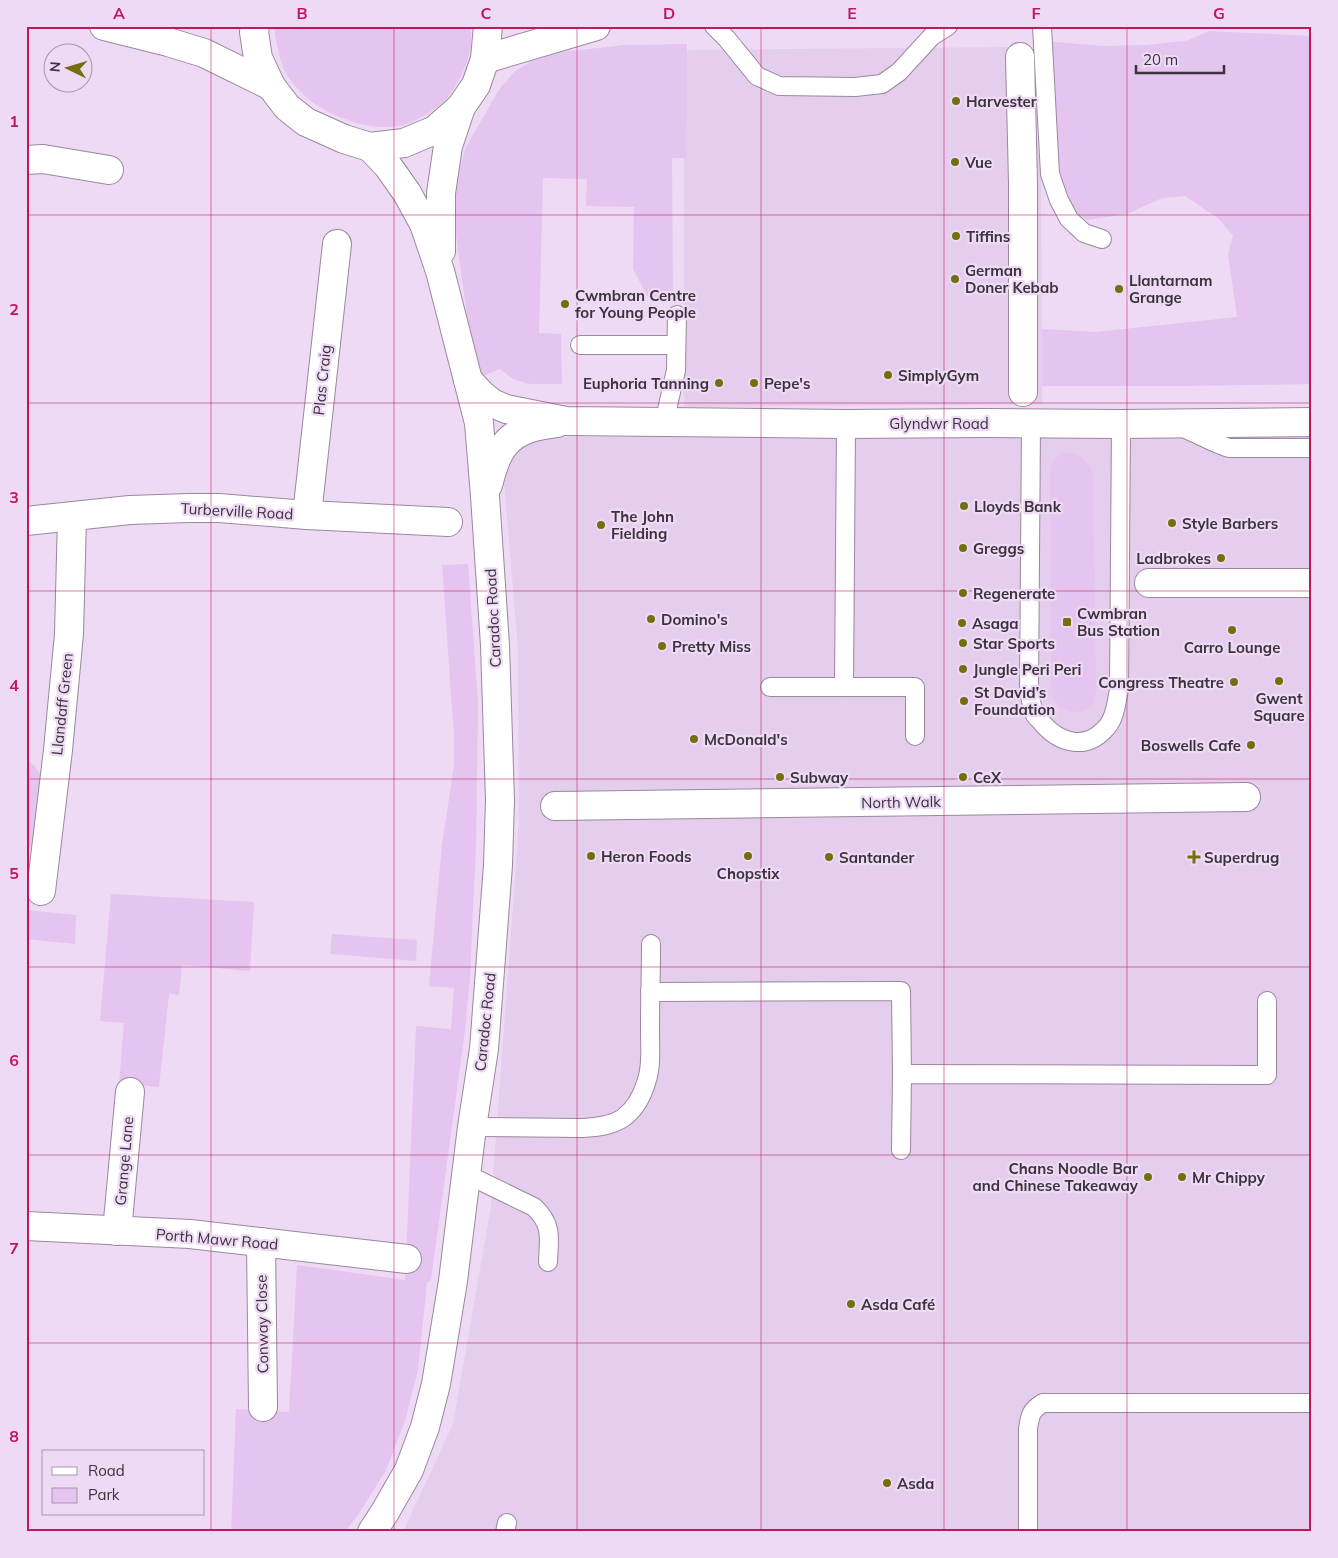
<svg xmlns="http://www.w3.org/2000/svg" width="1338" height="1558" viewBox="0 0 1338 1558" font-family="Mulish,sans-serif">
<rect width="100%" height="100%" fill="#eedaf4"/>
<!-- built -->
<g fill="#e5cded">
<polygon points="1029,47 1041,181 1042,404 684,407 684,50"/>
<polygon points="1312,433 1312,1532 403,1532 453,1424 491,1206 519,823 518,648 504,481 506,466 521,445 541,438 559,437"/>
</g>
<!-- green -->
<g fill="#e5c4ef">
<path d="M 275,26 L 470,26 C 474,47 467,67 456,84 C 454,88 451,93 448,97 C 437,109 415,123 399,126 C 365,132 318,113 295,86 C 286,76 280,62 278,49 C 276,41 274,34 275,26 Z"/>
<polygon points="1209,31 1312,36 1312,384 1183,386 1042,386 1042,329 1096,332 1237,317 1228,254 1233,236 1219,219 1185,196 1162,198 1127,214 1087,220 1059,200 1043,41 1104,46 1145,45 1186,41"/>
<polygon points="687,44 686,158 672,158 673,301 651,303 633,269 634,207 586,206 587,179 543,178 539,333 561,334 562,384 529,384 513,379 500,369 483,376 473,359 453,213 456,182 466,147 500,88 515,71 532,61 561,52 625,45"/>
<path d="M 1067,453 C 1082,454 1088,461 1093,474 L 1096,693 C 1095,697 1094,702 1092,705 C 1083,716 1065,713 1056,702 C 1054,700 1053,695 1051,691 L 1050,473 C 1052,461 1055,456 1067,453 Z"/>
<polygon points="468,564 478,703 476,845 470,978 465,1031 431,1280 427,1283 418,1370 405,1421 386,1470 360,1512 345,1532 231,1532 236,1409 289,1412 297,1265 405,1280 416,1026 451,1029 454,988 429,986 442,844 454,766 454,736 442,565"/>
<polygon points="26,761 34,765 41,775 45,795 35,841 26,852"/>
<polygon points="111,894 254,902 250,971 182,965 179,995 169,994 159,1087 119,1084 124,1023 100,1021"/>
<polygon points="26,910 76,915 75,944 26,939"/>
<polygon points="332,934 417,940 416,961 330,954"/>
</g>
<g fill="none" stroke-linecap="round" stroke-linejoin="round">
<!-- lane casing -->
<g stroke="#9a889f" stroke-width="20">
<g id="lane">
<polyline points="714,26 727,39 757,76 779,86 855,87 882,84 899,72 932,36 948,26"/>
<polyline points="1042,26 1050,174 1059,200 1069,219 1084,233 1102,239"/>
<polyline points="580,345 676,345"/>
<polyline points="664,423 676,370 677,315"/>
<path d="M 1031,423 L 1029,692 C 1031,699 1032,709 1035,715 C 1037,718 1041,721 1043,724 C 1060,743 1085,750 1104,730 C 1115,720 1116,704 1119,690 L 1121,424"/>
<path d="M 1183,428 C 1198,434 1213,443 1229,448 L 1312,448"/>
<polyline points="770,687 915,687 915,736"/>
<polyline points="844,687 846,424"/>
<polyline points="650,992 901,991 902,1074"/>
<path d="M 472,1127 L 582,1128 C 596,1127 611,1126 623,1118 C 634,1110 642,1096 646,1083 C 652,1066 650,1047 650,1029 C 650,1001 651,972 651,944"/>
<polyline points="901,1150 902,1074 1267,1075 1267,1001"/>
<path d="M 466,1174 L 534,1207 C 553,1225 549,1238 548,1262"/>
<polyline points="505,1532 507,1523"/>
<path d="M 1028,1532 L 1028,1429 C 1030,1415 1031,1410 1043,1403 L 1312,1403"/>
</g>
</g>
<!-- street casing -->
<g stroke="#9a889f" stroke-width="30">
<g id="street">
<polyline points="1020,57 1023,183 1023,392"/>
<polyline points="26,160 43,159 109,170"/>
<polyline points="307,515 337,244"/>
<polyline points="26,521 130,510 189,508 219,508 307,515 448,522"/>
<polyline points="1149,583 1312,583"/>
<polyline points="555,806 1246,797"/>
<polyline points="41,891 58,750 69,634 72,517"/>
<polyline points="26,1226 190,1234 407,1259"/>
<polyline points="117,1231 130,1092"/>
<polyline points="261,1242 263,1407"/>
</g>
</g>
<!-- secondary casing -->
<g stroke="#9a889f" stroke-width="30">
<g id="secondary">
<polyline points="104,26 168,42 204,53 271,86"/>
<polyline points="255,26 254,32 258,58 271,86 287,107 306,122 344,139 370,147 404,143 435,130 461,107 476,85 485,59 488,26"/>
<polyline points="485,59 596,26"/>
<polyline points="370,147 388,166 407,193 424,224 440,271 479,423 485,496 495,645 500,800 498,865 484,1049 472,1127 453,1281 436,1384 425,1427 409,1470 385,1512 372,1532"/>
<polyline points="441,251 441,193 448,146 461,107"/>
<polyline points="468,380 481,394 492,403 506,409 566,421 846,424 987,423 1121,424 1312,422"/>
<path d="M 488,485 C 494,462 500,441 523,431 C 533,426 546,425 557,423"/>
</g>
</g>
<!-- lane -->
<use href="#lane" stroke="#fff" stroke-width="18"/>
<!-- street -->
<use href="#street" stroke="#fff" stroke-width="28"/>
<!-- secondary -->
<use href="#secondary" stroke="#fff" stroke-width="28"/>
</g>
<!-- grid -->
<path fill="none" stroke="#c2185b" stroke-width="1" stroke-opacity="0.55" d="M 211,26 L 211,1532M 394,26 L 394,1532M 577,26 L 577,1532M 761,26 L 761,1532M 944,26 L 944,1532M 1127,26 L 1127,1532M 26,215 L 1312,215M 26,403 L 1312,403M 26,591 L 1312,591M 26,779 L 1312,779M 26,967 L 1312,967M 26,1155 L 1312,1155M 26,1343 L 1312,1343"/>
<!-- markers -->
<g fill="#736f0f" stroke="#eedaf4" stroke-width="2">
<circle cx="956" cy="101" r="5"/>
<circle cx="955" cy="162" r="5"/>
<circle cx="956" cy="236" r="5"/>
<circle cx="955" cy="279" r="5"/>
<circle cx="1119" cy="289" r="5"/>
<circle cx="565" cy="304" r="5"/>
<circle cx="888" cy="375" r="5"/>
<circle cx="719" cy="383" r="5"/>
<circle cx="754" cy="383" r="5"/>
<circle cx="964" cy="506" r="5"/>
<circle cx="1172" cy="523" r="5"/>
<circle cx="601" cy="525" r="5"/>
<circle cx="963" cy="548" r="5"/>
<circle cx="1221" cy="558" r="5"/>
<circle cx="963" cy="593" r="5"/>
<circle cx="651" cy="619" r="5"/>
<rect x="1062" y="617" width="10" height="10" rx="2.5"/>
<circle cx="962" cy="623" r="5"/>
<circle cx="1232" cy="630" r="5"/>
<circle cx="963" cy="643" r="5"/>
<circle cx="662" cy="646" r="5"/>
<circle cx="963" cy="669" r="5"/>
<circle cx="1279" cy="681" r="5"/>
<circle cx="1234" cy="682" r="5"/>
<circle cx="964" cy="701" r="5"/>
<circle cx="694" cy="739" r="5"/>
<circle cx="1251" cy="745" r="5"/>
<circle cx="780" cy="777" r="5"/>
<circle cx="963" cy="777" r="5"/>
<circle cx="591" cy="856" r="5"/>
<circle cx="748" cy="856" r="5"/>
<circle cx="829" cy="857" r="5"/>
<path d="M1191.5 849.5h5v5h5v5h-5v5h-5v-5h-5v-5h5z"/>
<circle cx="1148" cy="1177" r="5"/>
<circle cx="1182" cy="1177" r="5"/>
<circle cx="851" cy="1304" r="5"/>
<circle cx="887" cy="1483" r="5"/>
</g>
<g text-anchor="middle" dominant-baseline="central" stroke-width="4.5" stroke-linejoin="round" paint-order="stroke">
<!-- poi labels -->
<g font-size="15" font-weight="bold" fill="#3b333d" stroke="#eedaf4" text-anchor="start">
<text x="966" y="101">Harvester</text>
<text x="965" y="162">Vue</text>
<text x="966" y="236">Tiffins</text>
<text x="965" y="270">German<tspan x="965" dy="17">Doner Kebab</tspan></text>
<text x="1129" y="280">Llantarnam<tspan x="1129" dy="17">Grange</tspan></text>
<text x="575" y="295">Cwmbran Centre<tspan x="575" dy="17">for Young People</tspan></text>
<text x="898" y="375">SimplyGym</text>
<text x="709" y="383" text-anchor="end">Euphoria Tanning</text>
<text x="764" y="383">Pepe's</text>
<text x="974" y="506">Lloyds Bank</text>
<text x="611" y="516">The John<tspan x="611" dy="17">Fielding</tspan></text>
<text x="1182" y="523">Style Barbers</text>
<text x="973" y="548">Greggs</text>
<text x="1211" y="558" text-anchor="end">Ladbrokes</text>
<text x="973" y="593">Regenerate</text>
<text x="1077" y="613">Cwmbran<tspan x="1077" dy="17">Bus Station</tspan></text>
<text x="661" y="619">Domino's</text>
<text x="972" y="623">Asaga</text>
<text x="973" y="643">Star Sports</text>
<text x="672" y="646">Pretty Miss</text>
<text x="1232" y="647" text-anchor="middle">Carro Lounge</text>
<text x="973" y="669">Jungle Peri Peri</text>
<text x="1224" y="682" text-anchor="end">Congress Theatre</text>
<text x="974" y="692">St David’s<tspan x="974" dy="17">Foundation</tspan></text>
<text x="1279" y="698" text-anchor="middle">Gwent<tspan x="1279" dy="17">Square</tspan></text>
<text x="704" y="739">McDonald's</text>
<text x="1241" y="745" text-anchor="end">Boswells Cafe</text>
<text x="790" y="777">Subway</text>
<text x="973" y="777">CeX</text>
<text x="601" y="856">Heron Foods</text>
<text x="839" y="857">Santander</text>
<text x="1204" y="857">Superdrug</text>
<text x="748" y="873" text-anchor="middle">Chopstix</text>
<text x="1138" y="1168" text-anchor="end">Chans Noodle Bar<tspan x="1138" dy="17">and Chinese Takeaway</tspan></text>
<text x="1192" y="1177">Mr Chippy</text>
<text x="861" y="1304">Asda Café</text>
<text x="897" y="1483">Asda</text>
</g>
<!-- street labels -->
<g font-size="15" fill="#3b333d" stroke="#eedaf4">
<text transform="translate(322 380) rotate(-84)">Plas Craig</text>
<text x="939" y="423">Glyndwr Road</text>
<text transform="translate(237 511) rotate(3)">Turberville Road</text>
<text transform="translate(493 618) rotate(-93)">Caradoc Road</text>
<text transform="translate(62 704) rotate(-84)">Llandaff Green</text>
<text transform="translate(901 802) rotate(-1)">North Walk</text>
<text transform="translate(485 1022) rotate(-84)">Caradoc Road</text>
<text transform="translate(124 1161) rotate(-85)">Grange Lane</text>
<text transform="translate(217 1239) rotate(5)">Porth Mawr Road</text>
<text transform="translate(262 1324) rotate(-91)">Conway Close</text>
</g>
</g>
<!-- border -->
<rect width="1338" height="1558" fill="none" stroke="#eedaf4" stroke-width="55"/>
<!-- legend -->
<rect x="42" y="1450" width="162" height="65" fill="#eedaf4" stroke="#a697ab"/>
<rect x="52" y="1467" width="25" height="8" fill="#ffffff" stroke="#a697ab"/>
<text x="88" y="1476" font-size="15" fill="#3b333d">Road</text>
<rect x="52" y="1488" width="25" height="15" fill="#e5c4ef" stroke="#a697ab"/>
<text x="88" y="1500" font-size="15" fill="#3b333d">Park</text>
<!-- north arrow -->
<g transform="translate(68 68) rotate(275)"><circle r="24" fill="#eedaf4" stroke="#a697ab"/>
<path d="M0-4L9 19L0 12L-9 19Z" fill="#736f0f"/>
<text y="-8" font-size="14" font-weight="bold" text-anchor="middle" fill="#3b333d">N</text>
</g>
<!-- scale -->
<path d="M1136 65v8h88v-8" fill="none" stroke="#3b333d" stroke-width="2.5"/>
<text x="1143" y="65" font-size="15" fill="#3b333d" stroke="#eedaf4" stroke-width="4" paint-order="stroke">20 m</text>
<rect x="28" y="28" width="1282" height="1502" fill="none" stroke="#c2185b" stroke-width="2"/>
<g font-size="16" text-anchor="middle" font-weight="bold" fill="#c2185b">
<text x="119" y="19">A</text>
<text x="302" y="19">B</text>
<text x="486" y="19">C</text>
<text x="669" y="19">D</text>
<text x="852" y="19">E</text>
<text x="1036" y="19">F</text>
<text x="1219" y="19">G</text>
<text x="14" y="127">1</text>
<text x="14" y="315">2</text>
<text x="14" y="503">3</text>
<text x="14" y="691">4</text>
<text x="14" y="879">5</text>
<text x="14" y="1066">6</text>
<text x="14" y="1254">7</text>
<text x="14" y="1442">8</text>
</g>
</svg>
